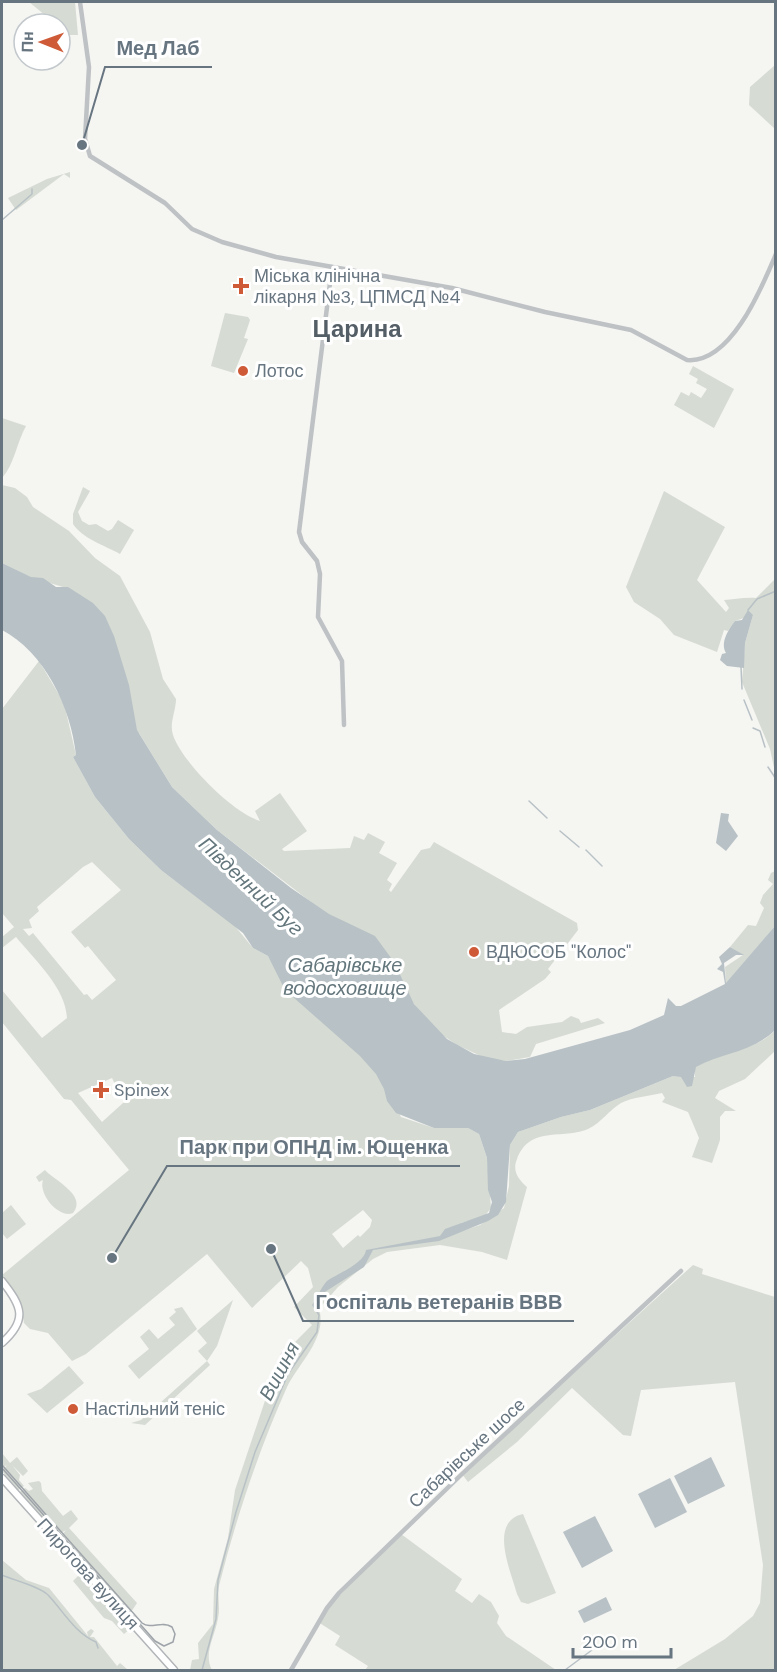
<svg xmlns="http://www.w3.org/2000/svg" width="777" height="1672" viewBox="0 0 777 1672" font-family="'DM Sans',sans-serif">
<rect width="100%" height="100%" fill="#f5f5f2"/>
<!-- green -->
<g fill="#d6dbd4" fill-rule="evenodd">
<polygon points="29,2 75,2 78,35 68,35 60,28 60,24 56,24"/>
<polygon points="775,65 775,129 749,105 750,87"/>
<polygon points="70,172 70,178 64,174 16,210 8,198 47,179"/>
<polygon points="225,313 248,317 250,320 244,338 248,339 234,373 211,366"/>
<polygon points="693,366 734,389 714,428 674,405 681,392 689,396 691,392 701,398 707,389 696,383 698,379 689,374"/>
<path d="M 2,418 L 26,426 C 17,442 14,465 2,478 Z"/>
<path d="M 2,485 L 15,488 L 27,497 L 33,507 L 69,531 L 95,558 L 120,576 L 150,632 L 163,679 L 176,699 C 176,711 169,723 173,735 C 182,762 233,813 260,821 L 255,811 L 280,793 L 307,831 L 282,849 L 284,851 L 350,848 L 354,836 L 364,840 L 368,833 L 385,842 L 379,853 L 397,863 L 387,880 L 392,884 L 389,890 L 391,892 L 421,850 L 430,848 L 434,842 L 577,923 L 578,930 L 548,969 L 551,972 L 545,979 L 499,1010 L 502,1032 L 516,1034 L 527,1027 L 562,1022 L 571,1016 L 579,1019 L 581,1023 L 598,1018 L 605,1023 L 536,1044 L 530,1057 L 506,1061 L 485,1058 L 457,1045 L 438,1032 L 414,1004 L 362,931 L 324,912 L 217,830 L 172,787 L 139,733 L 133,732 L 63,587 L 30,577 L 2,563 Z"/>
<path d="M 83,487 L 90,491 L 78,512 L 82,521 L 89,525 L 96,524 L 108,531 L 112,529 L 118,520 L 134,530 L 120,554 C 104,545 83,539 73,524 L 73,514 Z"/>
<path d="M 664,491 L 725,527 L 697,580 L 726,612 L 729,608 L 724,600 C 733,600 744,597 756,598 L 775,579 L 775,772 L 770,749 L 742,682 L 745,643 L 753,615 L 735,621 L 728,631 L 724,630 L 717,652 L 674,635 L 660,619 L 634,602 L 626,587 Z"/>
<path d="M 39,661 L 64,703 L 76,755 L 73,757 L 95,797 L 129,839 L 161,870 L 234,925 L 253,948 L 268,956 L 273,964 L 371,1056 L 401,1117 L 434,1128 L 468,1128 L 479,1134 L 487,1158 L 491,1208 L 484,1217 L 461,1223 L 462,1231 L 480,1225 L 504,1208 L 509,1186 L 510,1145 L 518,1132 L 561,1117 L 590,1110 L 673,1076 L 695,1077 L 695,1067 C 704,1063 713,1057 722,1054 C 743,1049 760,1046 775,1030 L 775,1051 L 745,1079 L 719,1091 L 715,1098 L 736,1111 L 725,1111 L 720,1117 L 720,1140 L 712,1163 L 692,1157 L 699,1138 L 688,1112 L 662,1102 L 665,1098 L 662,1093 C 649,1096 633,1097 621,1103 C 609,1110 601,1123 588,1129 C 562,1140 530,1125 517,1159 C 512,1171 518,1179 527,1187 L 507,1260 L 482,1252 L 440,1245 L 387,1252 L 373,1259 L 338,1287 L 319,1309 C 328,1337 298,1364 287,1387 C 259,1450 237,1515 220,1582 C 216,1594 221,1606 218,1618 C 215,1637 203,1653 212,1670 L 190,1670 L 192,1660 L 199,1659 L 198,1643 L 213,1624 L 214,1589 L 228,1538 L 235,1490 L 281,1353 L 292,1340 L 295,1342 L 312,1325 L 294,1307 L 313,1287 L 308,1268 L 301,1261 L 252,1308 L 207,1254 L 86,1354 L 72,1361 L 48,1333 L 30,1329 L 24,1323 L 20,1302 L 2,1278 L 2,1275 L 129,1170 L 71,1100 L 64,1099 L 2,1022 L 2,990 L 42,1038 L 67,1018 C 66,988 34,959 16,937 L 2,948 L 2,937 L 14,927 L 2,913 L 2,709 ZM 92,862 L 121,890 L 71,932 L 85,948 L 88,946 L 116,980 L 92,1000 L 87,994 L 84,995 L 33,933 L 29,936 L 23,929 L 32,928 L 29,920 L 39,911 L 37,907 L 83,867 ZM 112,1078 L 118,1090 L 131,1087 L 135,1098 L 123,1103 L 102,1122 L 78,1093 ZM 363,1210 L 372,1220 L 370,1227 L 360,1237 L 358,1235 L 343,1248 L 332,1234 Z"/>
<polygon points="775,871 775,926 726,984 725,967 743,955 730,947 748,925 756,926 764,908 760,903 763,895 773,884 768,880 771,873"/>
<path d="M 45,1170 C 52,1179 88,1195 73,1213 C 59,1219 38,1194 43,1180 L 39,1182 L 36,1177 Z"/>
<polygon points="11,1205 26,1224 7,1239 2,1233 2,1213"/>
<polygon points="693,1265 703,1269 702,1274 775,1297 775,1670 674,1670 725,1639 753,1616 760,1603 763,1565 735,1382 641,1390 631,1436 623,1435 572,1388 517,1442 468,1482 462,1474"/>
<polygon points="233,1300 217,1346 207,1361 210,1365 145,1425 131,1423 141,1420 207,1361 198,1351 207,1343 197,1331"/>
<polygon points="182,1307 197,1329 139,1379 128,1366 149,1349 140,1337 149,1329 158,1339 175,1325 169,1318 176,1312 174,1309"/>
<polygon points="69,1366 84,1383 47,1413 27,1394 41,1389"/>
<polygon points="2,1453 10,1463 17,1457 28,1471 23,1476 12,1465 20,1475 19,1480 24,1486 18,1490 2,1471 7,1465 2,1468"/>
<polygon points="39,1481 41,1483 42,1491 63,1516 71,1510 78,1519 69,1528 137,1603 129,1615 60,1537 66,1530 58,1535 20,1492 25,1488 29,1491 33,1489 28,1483"/>
<path d="M 523,1514 L 556,1593 L 528,1604 L 521,1602 L 517,1594 C 511,1571 488,1522 523,1514 Z"/>
<polygon points="401,1534 462,1579 455,1591 472,1603 479,1594 491,1602 499,1616 497,1623 506,1636 556,1670 365,1670 368,1666 335,1645 340,1636 318,1622 327,1608"/>
<polygon points="2,1560 26,1580 49,1588 88,1636 87,1632 91,1629 94,1631 90,1637 94,1637 117,1666 120,1663 128,1670 2,1670"/>
<polygon points="81,1573 131,1628 124,1634 112,1621 104,1618 73,1581"/>
</g>
<!-- water -->
<g fill="#b8c1c5">
<path d="M 2,563 L 31,577 L 43,578 L 56,587 L 68,587 L 93,603 L 105,616 L 114,636 L 129,685 L 137,730 L 172,787 L 217,830 L 291,888 L 329,914 L 375,936 L 394,962 L 414,1004 L 447,1039 L 474,1054 L 506,1061 L 525,1059 L 630,1030 L 664,1015 L 668,998 L 676,1006 L 681,1006 L 725,984 L 723,972 L 717,969 L 722,964 L 719,957 L 730,947 L 744,955 L 736,955 L 724,963 L 726,983 L 775,926 L 775,1030 C 752,1053 723,1052 696,1067 L 692,1086 L 687,1087 L 681,1077 L 673,1076 L 590,1110 L 561,1117 L 518,1132 L 510,1145 L 506,1202 L 498,1215 L 488,1221 L 439,1241 L 373,1250 L 364,1267 L 317,1297 C 319,1293 323,1285 327,1281 C 337,1274 365,1263 366,1250 L 440,1236 L 445,1229 L 489,1213 L 492,1202 L 488,1190 L 487,1158 L 479,1134 L 468,1128 L 434,1128 L 396,1113 L 387,1101 L 384,1089 L 376,1074 L 360,1056 L 285,990 L 268,956 L 253,948 L 243,933 L 161,870 L 129,839 L 95,797 L 73,757 L 76,755 C 71,707 44,652 2,630 Z"/>
<path d="M 748,610 L 753,615 L 745,643 L 744,668 L 727,666 L 720,660 L 722,654 L 726,653 C 720,643 728,630 735,621 L 742,620 Z"/>
<polygon points="721,813 729,814 728,821 738,836 726,851 716,843"/>
<polygon points="711,1457 725,1486 688,1504 674,1476"/>
<polygon points="670,1478 687,1512 655,1528 638,1494"/>
<polygon points="595,1516 613,1551 582,1568 563,1532"/>
<polygon points="606,1597 612,1610 584,1623 578,1611"/>
</g>
<g fill="none" stroke-linecap="round" stroke-linejoin="round">
<!-- stream -->
<g stroke="#b8c1c5" stroke-width="1.5">
<polyline points="2,220 32,194 32,189"/>
<polyline points="748,610 757,599 776,591"/>
<polyline points="741,667 742,689"/>
<polyline points="744,700 752,720"/>
<polyline points="753,728 760,731 765,747"/>
<polyline points="768,767 776,779"/>
<polyline points="529,801 547,818"/>
<polyline points="560,831 579,847"/>
<polyline points="586,850 602,866"/>
<path d="M 2,1575 C 13,1580 42,1587 49,1596 C 63,1611 75,1633 96,1642 L 98,1648"/>
<polyline points="202,1670 216,1619 218,1580 236,1512 255,1452 288,1374 317,1332 319,1315 313,1305 318,1297"/>
<polyline points="565,1670 592,1650"/>
</g>
<!-- major casing -->
<g stroke="#b2b6b9" stroke-width="9">
<g id="major">
<path d="M 2,1281 C 22,1306 28,1320 2,1343"/>
<polyline points="2,1478 174,1670"/>
</g>
</g>
<!-- minor -->
<g stroke="#bec2c5" stroke-width="4.5">
<path d="M 80,2 L 89,67 L 85,139 L 90,156 L 165,203 L 192,229 L 222,242 L 276,257 L 452,288 L 545,312 L 631,330 L 687,360 C 731,364 762,287 776,254"/>
<polyline points="332,267 299,532 302,542 317,561 320,574 318,617 342,661 344,725"/>
<polyline points="291,1670 327,1608 339,1593 462,1474 681,1271"/>
</g>
<!-- major -->
<use href="#major" stroke="#fff" stroke-width="6"/>
<!-- tram -->
<path stroke="#9ea4a9" stroke-width="1.5" d="M 2,1465 L 142,1623 C 152,1630 161,1620 172,1627 L 175,1634 L 173,1642 L 164,1646 L 155,1641 L 2,1468"/>
</g>
<!-- markers -->
<g fill="#cf5a38" stroke="#fff" stroke-width="2">
<path d="M238 277h6v6h6v6h-6v6h-6v-6h-6v-6h6z"/>
<circle cx="243" cy="371" r="6"/>
<circle cx="474" cy="952" r="6"/>
<path d="M98 1081h6v6h6v6h-6v6h-6v-6h-6v-6h6z"/>
<circle cx="73" cy="1409" r="6"/>
</g>
<g text-anchor="middle" dominant-baseline="central" stroke-width="6" stroke-linejoin="round" paint-order="stroke">
<!-- poi labels -->
<g font-size="18" fill="#677580" stroke="#fff" text-anchor="start">
<text x="254" y="276">Міська клінічна<tspan x="254" dy="21">лікарня №3, ЦПМСД №4</tspan></text>
<text x="255" y="371">Лотос</text>
<text x="486" y="952">ВДЮСОБ "Колос"</text>
<text x="114" y="1090">Spinex</text>
<text x="85" y="1409">Настільний теніс</text>
</g>
<!-- street labels -->
<g font-size="18" fill="#677580" stroke="#fff">
<text transform="translate(467 1453) rotate(-43)">Сабарівське шосе</text>
<text transform="translate(88 1574) rotate(48)">Пирогова вулиця</text>
</g>
<!-- water labels -->
<g font-size="20" font-style="italic" fill="#63767c" stroke="#fff">
<text transform="translate(251 886) rotate(43)">Південний Буг</text>
<text x="345" y="965">Сабарівське<tspan x="345" dy="23">водосховище</tspan></text>
<text transform="translate(279 1371) rotate(-62)">Вишня</text>
</g>
<!-- district labels -->
<g font-size="24" font-weight="bold" fill="#545e66" stroke="#fff">
<text x="357" y="328">Царина</text>
</g>
</g>
<!-- callouts -->
<path fill="none" stroke="#677580" stroke-width="2" d="M82 145L105 67H212M112 1258L167 1166H460M271 1249L303 1321H574"/>
<g fill="#677580" stroke="#fff" stroke-width="2">
<circle cx="82" cy="145" r="6"/>
<circle cx="112" cy="1258" r="6"/>
<circle cx="271" cy="1249" r="6"/>
</g>
<g font-size="20" text-anchor="middle" font-weight="bold" fill="#677580" stroke="#fff" stroke-width="6" stroke-linejoin="round" paint-order="stroke">
<text x="158" y="55">Мед Лаб</text>
<text x="314" y="1154">Парк при ОПНД ім. Ющенка</text>
<text x="439" y="1309">Госпіталь ветеранів ВВВ</text>
</g>
<!-- border -->
<rect width="777" height="1672" fill="none" stroke="#677580" stroke-width="6"/>
<!-- north arrow -->
<g transform="translate(42 42) rotate(271)"><circle r="28" fill="#ffffff" stroke="#c2c8cc" stroke-width="1.5"/>
<path d="M0-4.5L10 22L0 15L-10 22Z" fill="#cf5a38"/>
<text y="-9" font-size="16" font-weight="bold" text-anchor="middle" fill="#677580">Пн</text>
</g>
<!-- scale -->
<path d="M573 1648v9h98v-9" fill="none" stroke="#677580" stroke-width="3"/>
<text x="582" y="1648" font-size="18" fill="#677580" stroke="#ffffff" stroke-width="4.5" paint-order="stroke">200 m</text>
</svg>
